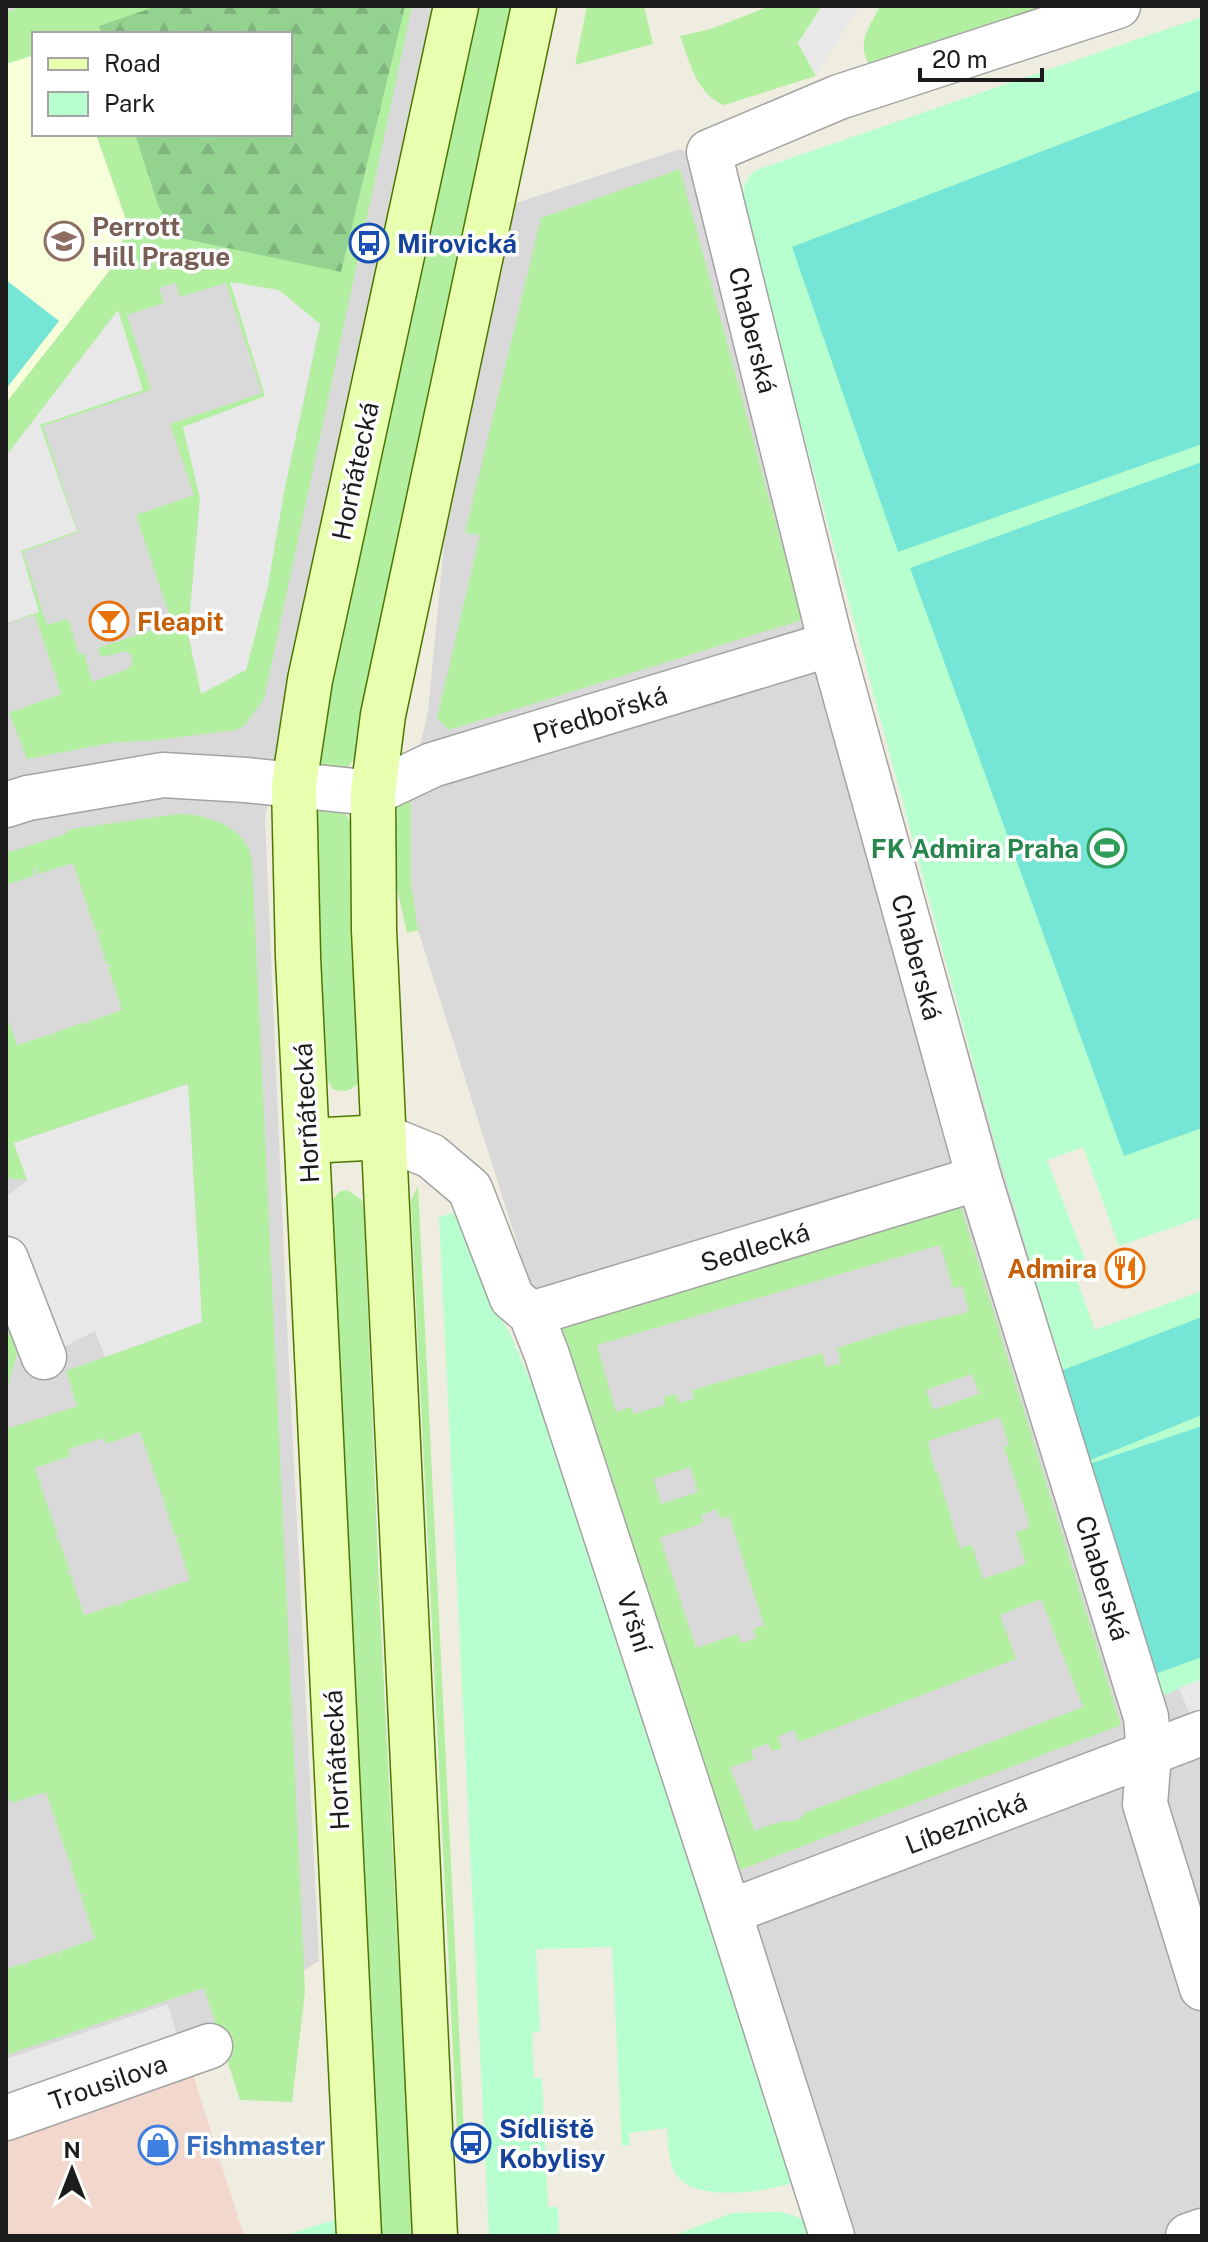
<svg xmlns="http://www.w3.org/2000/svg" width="1208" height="2242" viewBox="0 0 1208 2242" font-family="'Public Sans',sans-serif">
<defs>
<pattern id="forest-firs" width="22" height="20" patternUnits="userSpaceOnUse" patternTransform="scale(2)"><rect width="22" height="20" fill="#94d290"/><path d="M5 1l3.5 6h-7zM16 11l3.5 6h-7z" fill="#7fb47c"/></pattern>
</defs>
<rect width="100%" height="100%" fill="#efede0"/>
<!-- residential -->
<g fill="#dad9d9" fill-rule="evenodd">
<path d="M 6,6 L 432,6 L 265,818 L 288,1346 L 319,1961 L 184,2046 L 6,2106 ZM 34,34 L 290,34 L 290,134 L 34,134 Z"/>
<polygon points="680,149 734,176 846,638 1063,1370 1088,1461 1162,1695 1202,1679 1202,2236 841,2236 549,1322 530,1284 418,930 411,882 411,786 428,711 445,534 516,203"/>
</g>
<!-- commercial -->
<polygon fill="#f2d7cd" points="184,2046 244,2236 6,2236 6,2106"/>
<!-- education -->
<polygon fill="#f6ffd9" points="34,55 34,134 96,134 127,222 118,260 6,403 6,64"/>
<!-- grass -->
<g fill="#b3efa0" fill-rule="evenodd">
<path d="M 24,6 L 412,6 L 264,699 L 244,726 L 236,730 L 157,740 L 110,743 L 27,759 L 9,713 L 61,694 L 35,615 L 6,624 L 39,612 L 21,551 L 76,531 L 40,425 L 118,311 L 6,456 L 6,403 L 118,260 L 127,222 L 96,134 L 290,134 L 290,34 L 34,34 L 34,55 L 6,64 L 6,12 ZM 176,283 L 180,297 L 226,283 L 262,393 L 170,424 L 194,495 L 136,515 L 172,623 L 98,648 L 101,657 L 127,651 L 132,657 L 132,664 L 128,669 L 92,682 L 84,653 L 79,654 L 68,619 L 47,625 L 23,552 L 78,532 L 43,426 L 151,390 L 127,315 L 164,303 L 159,288 ZM 231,283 L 320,325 L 285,487 L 267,590 L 188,634 L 200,499 L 265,396 Z"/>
<polygon points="476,6 512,6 354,759 344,772 324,769 318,757 319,750"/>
<polygon points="587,6 644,6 653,44 575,65"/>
<path d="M 770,6 L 822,6 L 798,43 L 816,76 L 724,105 C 696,93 690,63 680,36 L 711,29 Z"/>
<path d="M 880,6 L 1052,6 L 869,64 C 856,43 870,26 880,6 Z"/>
<polygon points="680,169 802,620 449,730 437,718 480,535 465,533 541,218"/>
<polygon points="411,786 411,882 418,930 407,933 398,892 394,855 398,800"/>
<path d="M 321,805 L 342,807 L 352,826 L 361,1078 C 353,1091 347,1093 332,1089 L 327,1078 L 312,823 L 314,811 Z"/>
<path d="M 178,814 C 208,814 248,827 252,861 L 305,1991 L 292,2102 L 240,2100 L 204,1988 L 6,2055 L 6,1969 L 24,1963 L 27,1970 L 26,1963 L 58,1952 L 61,1958 L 61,1951 L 95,1939 L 81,1897 L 88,1894 L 80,1895 L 70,1863 L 76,1860 L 69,1861 L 46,1792 L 11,1803 L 9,1797 L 6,1797 L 6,1429 L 77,1406 L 66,1371 L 202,1322 L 188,1084 L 14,1143 L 27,1180 L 6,1178 L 6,1013 L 17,1045 L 51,1034 L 55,1040 L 53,1033 L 85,1022 L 89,1028 L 88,1022 L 122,1010 L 108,967 L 115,965 L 107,965 L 97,934 L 103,931 L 96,932 L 73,863 L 38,874 L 36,868 L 33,868 L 35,875 L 6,885 L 6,853 L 63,835 L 71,829 ZM 140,1432 L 164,1502 L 172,1501 L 164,1503 L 175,1536 L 182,1535 L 176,1538 L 190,1580 L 155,1592 L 156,1600 L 153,1592 L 121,1603 L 122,1611 L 119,1604 L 84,1615 L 70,1573 L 63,1575 L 70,1571 L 58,1539 L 51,1541 L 58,1537 L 35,1468 L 70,1456 L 68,1449 L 104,1438 L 106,1444 Z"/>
<polygon points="418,1186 464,2132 457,2132 411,1200"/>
<polygon points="347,1190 362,1200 364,1215 380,1611 413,2236 380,2236 331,1202 339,1192"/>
<path d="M 961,1207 L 1121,1725 L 737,1871 L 560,1326 ZM 940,1245 L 953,1288 L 962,1286 L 969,1312 L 906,1326 L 837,1348 L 841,1363 L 826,1367 L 822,1353 L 692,1390 L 694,1399 L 679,1403 L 676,1394 L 664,1397 L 665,1405 L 633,1414 L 631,1407 L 616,1412 L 597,1345 ZM 972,1374 L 979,1394 L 933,1410 L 926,1390 ZM 1000,1417 L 1009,1445 L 1004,1447 L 1028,1519 L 1029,1528 L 1016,1532 L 1026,1564 L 983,1579 L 972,1545 L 960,1548 L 937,1471 L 935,1471 L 928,1441 ZM 690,1467 L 698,1492 L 661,1504 L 654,1479 ZM 716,1509 L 720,1518 L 729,1516 L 764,1625 L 753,1629 L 756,1638 L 741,1643 L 738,1634 L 696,1648 L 660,1538 L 703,1523 L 701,1515 ZM 1041,1599 L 1083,1707 L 805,1813 C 797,1823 792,1820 781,1822 C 773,1823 763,1828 755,1831 L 730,1768 L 754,1759 L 751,1750 L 768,1743 L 772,1751 L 782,1748 L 778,1737 L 794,1730 L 799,1742 L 1016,1659 L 1000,1615 Z"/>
<polygon points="6,1318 17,1353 8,1386 6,1381"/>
</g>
<!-- forest -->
<polygon fill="url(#forest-firs)" points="157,6 405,6 341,272 175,237 158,205 135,134 290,134 290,34 102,34 99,26"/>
<!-- park -->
<g fill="#b7ffce">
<path d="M 1202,17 L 1202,1217 L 1119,1246 L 1083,1147 L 1047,1160 L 1085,1259 L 1071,1265 L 1095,1330 L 1202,1291 L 1202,1679 L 1162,1696 L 1088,1461 L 1063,1370 L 997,1151 L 744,214 C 742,197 741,181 756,170 Z"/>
<path d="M 457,1212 L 489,1298 L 511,1336 L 561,1451 L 715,1922 L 792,2183 C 765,2192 698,2202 678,2177 C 668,2165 668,2142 667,2128 L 629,2133 L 630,2145 L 622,2146 L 612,1947 L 536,1949 L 540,2032 L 532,2033 L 534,2078 L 542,2078 L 548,2207 L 558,2207 L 559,2236 L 489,2236 L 439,1217 Z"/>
<path d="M 779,2212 C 799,2215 807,2222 821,2236 L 673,2236 L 732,2213 Z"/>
<polygon points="337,2219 338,2236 283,2236"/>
</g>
<!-- pitch -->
<g fill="#75e6d6">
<polygon points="1202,90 1202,444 898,552 792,247"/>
<polygon points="6,280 59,321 6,389"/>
<polygon points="1202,462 1202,1128 1124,1156 910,568"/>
<polygon points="1202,1317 1202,1415 1088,1461 1063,1370"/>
<polygon points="1202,1426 1202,1657 1155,1674 1089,1464"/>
</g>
<!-- parking -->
<g fill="#e8e8e8">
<polygon points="822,6 859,6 816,76 798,43"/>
<polygon points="230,282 279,290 320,324 285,487 267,590 246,670 201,694 188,634 200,499 183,427 265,396"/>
<polygon points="118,310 143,390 40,425 77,531 21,551 39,612 6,623 6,456"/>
<polygon points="188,1084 202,1322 105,1357 95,1331 44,1357 6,1271 6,1197 27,1180 14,1143"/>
<polygon points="1202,1679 1202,1711 1190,1715 1179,1688"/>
<polygon points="168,2004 177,2035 6,2093 6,2059"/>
</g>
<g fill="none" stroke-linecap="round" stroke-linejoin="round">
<!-- minor casing -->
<g stroke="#a3a3a3" stroke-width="47">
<g id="minor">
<polyline points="1118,6 839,97 709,152 831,644 979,1178 1146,1717 1149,1754 1145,1804 1202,1988"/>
<polyline points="6,805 28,798 163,775 246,780 373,793 432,765 831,644"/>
<polyline points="384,1137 431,1156 470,1189 512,1298 531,1314 547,1355 729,1912 832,2236"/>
<polyline points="6,1259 44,1357"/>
<polyline points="531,1314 979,1178"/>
<polyline points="729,1912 1202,1733"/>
<polyline points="6,2118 210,2046"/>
<polyline points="1188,2236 1202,2231"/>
</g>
</g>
<!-- secondary casing -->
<g stroke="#4c7600" stroke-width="47">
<g id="secondary">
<polyline points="308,1141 384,1137"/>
<polyline points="359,2236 298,957 294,785 310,680 456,6"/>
<polyline points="435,2236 374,930 373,793 383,715 534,6"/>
</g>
</g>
<!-- minor -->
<use href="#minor" stroke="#fff" stroke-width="44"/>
<!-- secondary -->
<use href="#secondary" stroke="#e7ffae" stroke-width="44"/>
</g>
<!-- icons -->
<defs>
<g id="school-ring" transform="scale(2)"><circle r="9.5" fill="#fff" stroke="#8d6e63" stroke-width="1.5"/><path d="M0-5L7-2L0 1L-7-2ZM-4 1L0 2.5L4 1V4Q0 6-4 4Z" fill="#8d6e63"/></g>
<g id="bus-ring" transform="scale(2)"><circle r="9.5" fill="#fff" stroke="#1a4fb4" stroke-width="1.5"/><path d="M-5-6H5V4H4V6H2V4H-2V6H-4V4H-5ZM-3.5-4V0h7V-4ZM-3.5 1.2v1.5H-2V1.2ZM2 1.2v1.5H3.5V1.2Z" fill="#1a4fb4"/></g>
<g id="bar-ring" transform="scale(2)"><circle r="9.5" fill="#fff" stroke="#e8710a" stroke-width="1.5"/><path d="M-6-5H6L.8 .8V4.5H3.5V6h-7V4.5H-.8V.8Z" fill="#e8710a"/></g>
<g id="stadium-ring" transform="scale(2)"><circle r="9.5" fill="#fff" stroke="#2e9e5b" stroke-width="1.5"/><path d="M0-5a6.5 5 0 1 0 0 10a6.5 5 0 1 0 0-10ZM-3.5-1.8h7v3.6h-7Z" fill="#2e9e5b"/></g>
<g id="restaurant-ring" transform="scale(2)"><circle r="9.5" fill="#fff" stroke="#e8710a" stroke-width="1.5"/><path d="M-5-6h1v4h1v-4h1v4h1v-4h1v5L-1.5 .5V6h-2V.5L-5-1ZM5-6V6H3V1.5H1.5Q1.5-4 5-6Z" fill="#e8710a"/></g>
<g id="shop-ring" transform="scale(2)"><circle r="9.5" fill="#fff" stroke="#3f7fe0" stroke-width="1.5"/><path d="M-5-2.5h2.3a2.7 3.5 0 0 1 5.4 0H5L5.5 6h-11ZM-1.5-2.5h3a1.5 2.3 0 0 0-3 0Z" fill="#3f7fe0"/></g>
</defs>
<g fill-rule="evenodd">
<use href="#school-ring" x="64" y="241"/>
<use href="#bus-ring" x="369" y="243"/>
<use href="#bar-ring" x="109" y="621"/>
<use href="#stadium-ring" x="1107" y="848"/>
<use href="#restaurant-ring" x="1125" y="1268"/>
<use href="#bus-ring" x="471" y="2143"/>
<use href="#shop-ring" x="158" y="2145"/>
</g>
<g text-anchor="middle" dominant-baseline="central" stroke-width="7" stroke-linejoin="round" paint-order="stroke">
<!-- education labels -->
<g font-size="26" font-weight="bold" fill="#785e54" stroke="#fff" text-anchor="start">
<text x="92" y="226">Perrott<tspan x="92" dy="30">Hill Prague</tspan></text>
</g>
<!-- transit labels -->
<g font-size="26" font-weight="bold" fill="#164399" stroke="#fff" text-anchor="start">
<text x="397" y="243">Mirovická</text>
<text x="499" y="2128">Sídliště<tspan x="499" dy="30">Kobylisy</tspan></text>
</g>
<!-- street labels -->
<g font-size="26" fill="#1c1c1c" stroke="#fff">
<text transform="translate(753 330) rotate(76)">Chaberská</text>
<text transform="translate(355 471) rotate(-78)">Horňátecká</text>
<text transform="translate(600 714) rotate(-17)">Předbořská</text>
<text transform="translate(917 957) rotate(75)">Chaberská</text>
<text transform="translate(306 1113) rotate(-93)">Horňátecká</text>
<text transform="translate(755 1247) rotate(-17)">Sedlecká</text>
<text transform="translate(1103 1578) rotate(73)">Chaberská</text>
<text transform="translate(635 1622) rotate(72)">Vršní</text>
<text transform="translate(336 1760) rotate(-93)">Horňátecká</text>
<text transform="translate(966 1823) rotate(-21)">Líbeznická</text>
<text transform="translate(108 2082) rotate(-19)">Trousilova</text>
</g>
<!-- food labels -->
<g font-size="26" font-weight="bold" fill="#c56008" stroke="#fff" text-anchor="start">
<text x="137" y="621">Fleapit</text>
<text x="1097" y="1268" text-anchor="end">Admira</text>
</g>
<!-- leisure labels -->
<g font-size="26" font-weight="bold" fill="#27864d" stroke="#fff" text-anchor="end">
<text x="1079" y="848">FK Admira Praha</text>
</g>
<!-- shop labels -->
<g font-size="26" font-weight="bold" fill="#366cbe" stroke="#fff" text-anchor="start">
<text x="186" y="2145">Fishmaster</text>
</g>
</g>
<!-- border -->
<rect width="1208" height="2242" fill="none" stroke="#1c1c1c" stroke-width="16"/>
<!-- legend -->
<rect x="32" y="32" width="260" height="104" fill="#ffffff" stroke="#a4a4a4" stroke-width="2"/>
<rect x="48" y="58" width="40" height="12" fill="#e7ffae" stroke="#a4a4a4" stroke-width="2"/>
<text x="104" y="72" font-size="24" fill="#1c1c1c">Road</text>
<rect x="48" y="92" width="40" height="24" fill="#b7ffce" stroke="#a4a4a4" stroke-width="2"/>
<text x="104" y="112" font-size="24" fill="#1c1c1c">Park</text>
<!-- north arrow -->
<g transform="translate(72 2170)" stroke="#ffffff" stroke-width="6" paint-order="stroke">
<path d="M0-6L14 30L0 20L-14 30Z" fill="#1c1c1c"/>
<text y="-12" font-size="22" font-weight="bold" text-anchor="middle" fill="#1c1c1c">N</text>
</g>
<!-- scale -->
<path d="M920 68v12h122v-12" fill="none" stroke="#1c1c1c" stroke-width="4"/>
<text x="932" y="68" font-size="24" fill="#1c1c1c" stroke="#ffffff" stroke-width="6" paint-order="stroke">20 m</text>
</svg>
